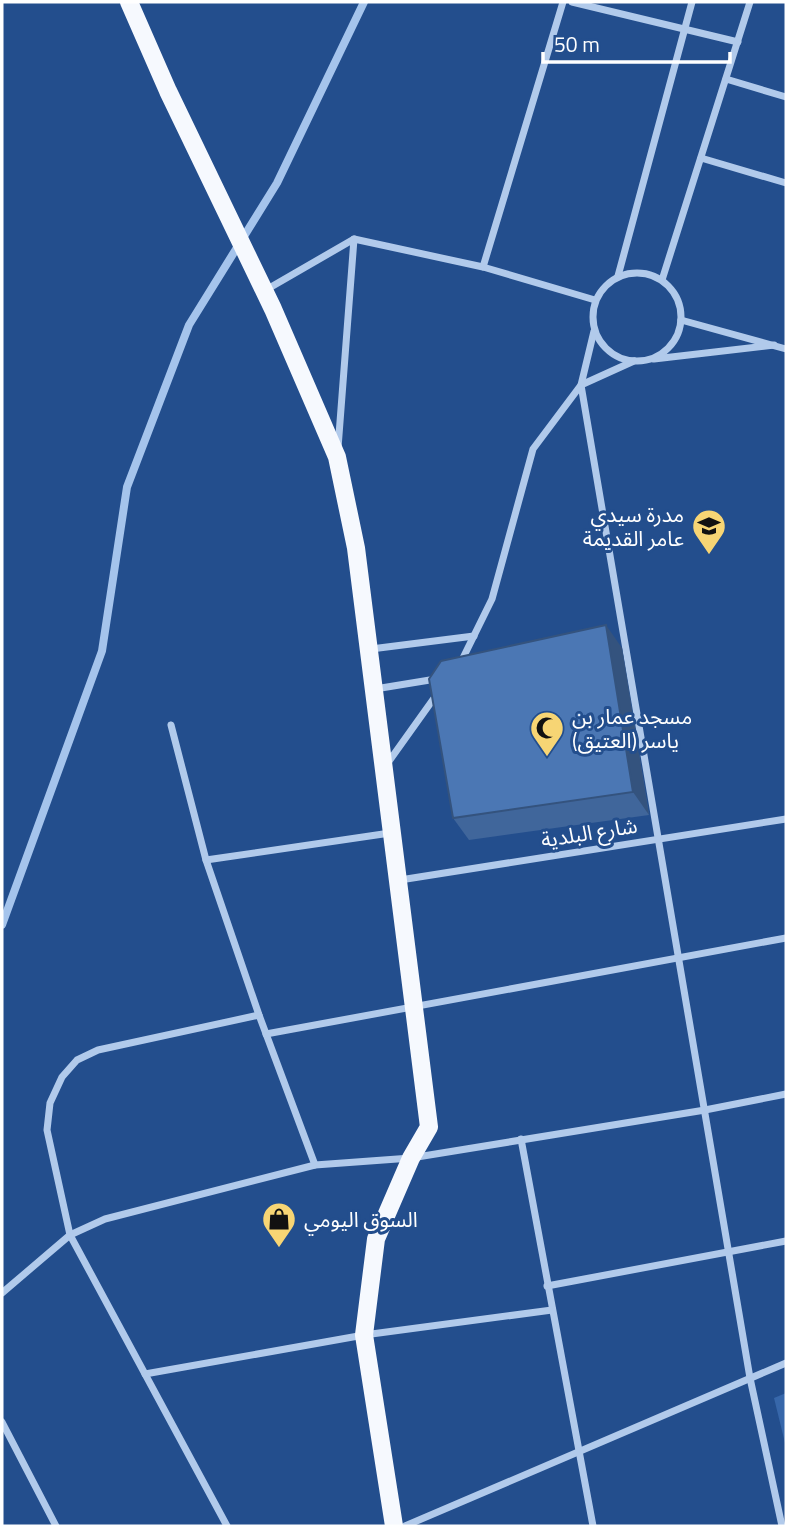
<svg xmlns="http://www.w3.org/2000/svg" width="788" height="1528" viewBox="0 0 788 1528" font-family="'Titillium Web','Noto Sans Arabic',sans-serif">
<rect width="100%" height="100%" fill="#234e8d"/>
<!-- green -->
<polygon fill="#3767aa" points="786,1393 786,1447 774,1398"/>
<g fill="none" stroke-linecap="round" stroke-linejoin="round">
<!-- stream -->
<polyline stroke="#a5c4ec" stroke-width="8" points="2,925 102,651 127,487 189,325 277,183 364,2"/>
<!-- minor -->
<g stroke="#b1caeb" stroke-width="7">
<polyline points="572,2 738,42"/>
<polyline points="726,79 786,97"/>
<polyline points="701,158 786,183"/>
<polyline points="483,267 563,2"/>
<circle cx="637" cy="317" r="44"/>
<polyline points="618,276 692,2"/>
<polyline points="662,280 750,2"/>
<polyline points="264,291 354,239 483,267 595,300"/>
<polyline points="681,320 786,349"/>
<polyline points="594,331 581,385 750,1378 782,1526"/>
<polyline points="654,359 774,345"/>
<polyline points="338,448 354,239"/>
<polyline points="371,649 474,636"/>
<polyline points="461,662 492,599 533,449 581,385 634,361"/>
<polyline points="375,689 436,679"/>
<polyline points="171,725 206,860 259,1015 315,1165"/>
<polyline points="387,764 437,694"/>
<polyline points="206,860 390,833"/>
<polyline points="400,880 786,819"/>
<polyline points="266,1034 786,938"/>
<polyline points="521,1139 593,1526"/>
<polyline points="547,1286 786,1241"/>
<polyline points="2,1293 70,1235 105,1219 315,1165 411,1158 705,1110 786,1094"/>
<polyline points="145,1374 364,1335 552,1310"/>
<polyline points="2,1422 56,1526"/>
<polyline points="227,1526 70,1235 47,1130 50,1103 62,1077 77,1060 98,1050 259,1015"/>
<polyline points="405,1526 786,1363"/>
</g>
<!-- primary -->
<polyline stroke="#f6f9fe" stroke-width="18" points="129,2 168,91 273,309 337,457 356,548 429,1127 411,1158 376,1239 364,1335 394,1526"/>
</g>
<!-- wall -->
<polygon fill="#40669b" points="622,648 649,815 469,840 453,818"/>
<!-- shaded-wall -->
<polygon fill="#34537e" points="606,625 622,648 649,815 633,792"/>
<!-- building -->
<polygon fill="#4b77b4" stroke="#34537e" stroke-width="2" points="606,625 633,792 453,818 429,679 441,661"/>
<!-- icons -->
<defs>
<g id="school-pin" transform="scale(1.75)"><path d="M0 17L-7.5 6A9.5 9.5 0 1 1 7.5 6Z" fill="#f7d574" stroke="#234e8d"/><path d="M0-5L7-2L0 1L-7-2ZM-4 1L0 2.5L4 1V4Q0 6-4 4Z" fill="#111"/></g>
<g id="mosque-pin" transform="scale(1.75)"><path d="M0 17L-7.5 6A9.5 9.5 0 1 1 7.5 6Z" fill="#f7d574" stroke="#234e8d"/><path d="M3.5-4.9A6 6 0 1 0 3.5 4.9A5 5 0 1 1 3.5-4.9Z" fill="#111"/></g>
<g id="shop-pin" transform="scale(1.75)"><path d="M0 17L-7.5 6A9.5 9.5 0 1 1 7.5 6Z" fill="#f7d574" stroke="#234e8d"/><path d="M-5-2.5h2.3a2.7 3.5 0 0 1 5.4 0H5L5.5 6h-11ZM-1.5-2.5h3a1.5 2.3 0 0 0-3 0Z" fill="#111"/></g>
</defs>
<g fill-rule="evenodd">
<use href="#school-pin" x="709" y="526"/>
<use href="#mosque-pin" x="547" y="728"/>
<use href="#shop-pin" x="279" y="1219"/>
</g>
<g text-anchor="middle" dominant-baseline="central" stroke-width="6" stroke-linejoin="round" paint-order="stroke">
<!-- poi labels -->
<g font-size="21" fill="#fff" stroke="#234e8d" text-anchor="start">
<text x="684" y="514" text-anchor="end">مدرة سيدي<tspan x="684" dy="24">عامر القديمة</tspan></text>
<text x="572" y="716">مسجد عمار بن<tspan x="572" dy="24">ياسر (العتيق)</tspan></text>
<text x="304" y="1219">السوق اليومي</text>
</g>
<!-- street labels -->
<g font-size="21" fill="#fff" stroke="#234e8d">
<text transform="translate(589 832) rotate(-9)">شارع البلدية</text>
</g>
</g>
<!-- border -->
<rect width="788" height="1528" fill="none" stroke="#ffffff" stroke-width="7"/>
<!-- scale -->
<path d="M543 52v10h187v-10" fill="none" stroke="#ffffff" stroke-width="3.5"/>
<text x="554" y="52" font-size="21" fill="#ffffff" stroke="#234e8d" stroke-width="5" paint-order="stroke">50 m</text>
</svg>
